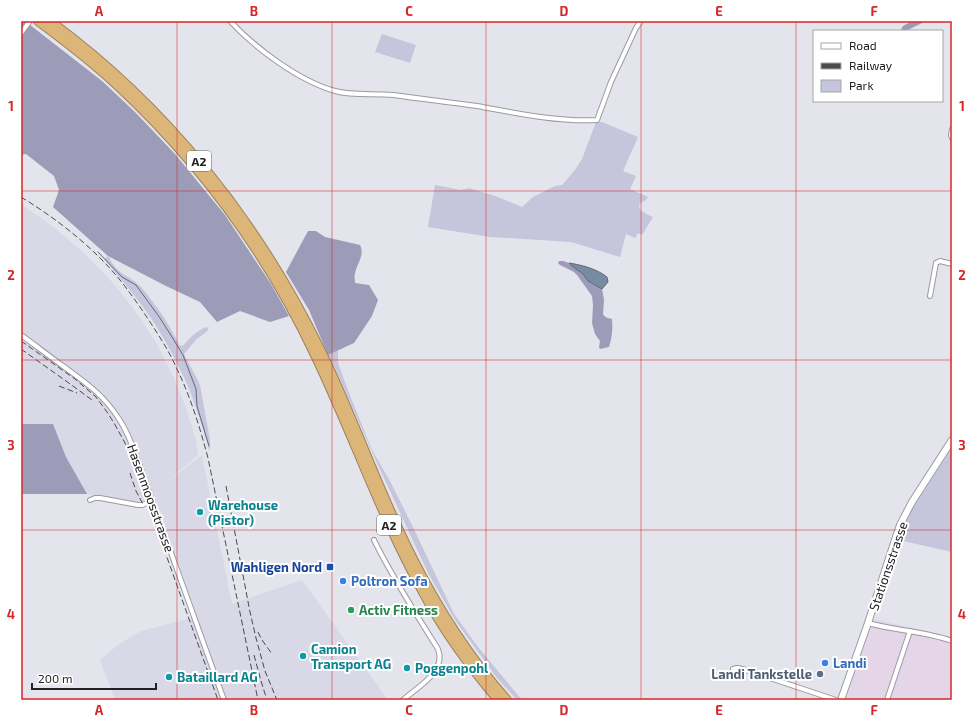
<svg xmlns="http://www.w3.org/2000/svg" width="973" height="721" viewBox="0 0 973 721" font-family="'Exo 2',sans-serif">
<rect width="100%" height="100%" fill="#e4e4ec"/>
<!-- commercial -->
<polygon fill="#e4d5e8" points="874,619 951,637 952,635 952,700 846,700"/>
<!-- built -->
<polygon fill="#d8d8e7" points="21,204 56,229 85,254 112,282 133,308 157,344 173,376 186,408 196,440 198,455 162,486 202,455 232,604 302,580 388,700 115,700 100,660 119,644 141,631 188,619 197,616 154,494 141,503 87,494 66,457 53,424 21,424"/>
<!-- green -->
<g fill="#c5c5dc">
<polygon points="382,34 416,45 410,63 375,52"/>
<path d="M 596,122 L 602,122 L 638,137 L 623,171 L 636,176 L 630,189 L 648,197 L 646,200 C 630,207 646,214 653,217 L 642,235 L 638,233 L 635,238 L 626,234 L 620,257 L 571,242 L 490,237 L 428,227 L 435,185 L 461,190 L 469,188 L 495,196 L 522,207 L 533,197 L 555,186 L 562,185 L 575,170 L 582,159 Z"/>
<path d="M 108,256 L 109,257 C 117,275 128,274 140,286 C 156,304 169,324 180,346 L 184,345 C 191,336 196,332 206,327 L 208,328 L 208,330 C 205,334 199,336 195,341 C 191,345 188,350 184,354 L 195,375 L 200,385 L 210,440 L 210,452 C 203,430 197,408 188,386 C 179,367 169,347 158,329 C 143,304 123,282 104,259 Z"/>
<polygon points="338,350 338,363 349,393 372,450 390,481 413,527 454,614 478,647 522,700 517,700 497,678 455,620 428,573 377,463 334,366 328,355"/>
<polygon points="952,448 952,552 899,540 911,511"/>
</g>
<!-- forest -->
<g fill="#9c9cb8">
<polygon points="21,21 25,21 102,81 135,112 175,154 225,215 271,284 289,316 270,322 240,311 217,322 200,302 166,286 108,256 53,207 59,190 54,176 26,154 21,155"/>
<polygon points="912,21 926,21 906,31 900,31 903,26"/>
<path d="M 308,231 L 316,231 L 325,237 L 360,245 C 365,255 357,264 355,273 C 354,276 355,280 355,283 L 369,285 L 378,300 L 372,316 L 354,343 L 328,355 L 309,310 L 286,272 Z"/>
<path d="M 559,261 L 563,261 L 569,263 L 572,266 L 583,274 L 588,281 L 602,289 L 604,300 L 603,314 C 605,318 608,318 612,319 C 613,328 612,338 609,347 L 600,349 L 599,347 L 600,341 L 595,334 L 592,323 L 593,305 L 592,296 L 577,275 L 574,272 L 560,265 L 558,263 Z"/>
<polygon points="21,424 53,424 66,457 87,494 21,494"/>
</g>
<!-- water -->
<path fill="#788ba2" stroke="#5e6b7c" d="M 569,263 C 582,265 597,269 607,277 L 608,282 L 602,289 L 588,281 L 583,274 L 572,266 Z"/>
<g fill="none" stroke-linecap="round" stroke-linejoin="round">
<!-- stream -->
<polyline stroke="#5e6b7c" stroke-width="1" points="98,252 122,277 136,285 160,318 172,337 183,355 196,389 197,406 209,446"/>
<!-- street casing -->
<g stroke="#9a9aa2" stroke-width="6">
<g id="street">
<path d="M 230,21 C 255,48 299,81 335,91 C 353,96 374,93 393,95 C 421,99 449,102 477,106 C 515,113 558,122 597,120 L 611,82 L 636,28 L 641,21"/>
<polyline points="21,33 30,21"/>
<polyline points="952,129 951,135 952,138"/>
<polyline points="930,296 936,263 940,261 952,264"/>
<path d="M 21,335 C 35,345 49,356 63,366 C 86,383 103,394 119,419 C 128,432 133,447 138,461 L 224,700"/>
<polyline points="90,500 95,498 100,498 138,505 142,505 153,501"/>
<path d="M 374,540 C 392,577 416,614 438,649 C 447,672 417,687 403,700"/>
<path d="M 868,623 C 896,631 925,631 952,641"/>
<polyline points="733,669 737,668 743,669 836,700"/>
<polyline points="887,700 910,631"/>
</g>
</g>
<!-- secondary casing -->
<g stroke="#9a9aa2" stroke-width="8">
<polyline id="secondary" points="841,700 868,623 894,543 900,525 912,502 952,440"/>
</g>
<!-- highway casing -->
<g stroke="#9b815b" stroke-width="10">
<g id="highway">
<path d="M 38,21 C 65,41 91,61 116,84 C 200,162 266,251 315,355 C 353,434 381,517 424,594 C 444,632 470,667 498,700"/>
<path d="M 50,21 C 166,106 257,220 320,349 C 353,416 377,488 411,555 C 437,607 468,656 507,700"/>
</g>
</g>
<!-- street -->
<use href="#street" stroke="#fff" stroke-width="4"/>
<!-- secondary -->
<use href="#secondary" stroke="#fff" stroke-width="6"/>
<!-- highway -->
<use href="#highway" stroke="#dcb578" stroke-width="8"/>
<!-- rail -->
<g stroke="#4a4a4f" stroke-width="1" stroke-dasharray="6 3" stroke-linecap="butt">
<path d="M 21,197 C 57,219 93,247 120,280 C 131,294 141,308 150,322 C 160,337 170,353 177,369 C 191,398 200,428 208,458 L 258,700"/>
<polyline points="21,341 75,379 96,397 107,412 114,423 125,443 130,454 218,700"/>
<polyline points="21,349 73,386 92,400"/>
<polyline points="59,386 77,393"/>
<polyline points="130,473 136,491 144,506"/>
<polyline points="226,486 250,612 256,638 265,671 277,700"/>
<polyline points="258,632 262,640 272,654"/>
<polyline points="254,655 261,681 267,700"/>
</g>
</g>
<!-- grid -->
<path fill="none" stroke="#d62828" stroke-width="1" stroke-opacity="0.55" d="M 177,21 L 177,700M 332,21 L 332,700M 486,21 L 486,700M 641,21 L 641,700M 796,21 L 796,700M 21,191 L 952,191M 21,360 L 952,360M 21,530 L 952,530"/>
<!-- markers -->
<g fill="#0f9aa8" stroke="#fff" stroke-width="1.5">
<circle cx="200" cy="512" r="4"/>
<circle cx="303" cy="656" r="4"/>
<circle cx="407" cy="668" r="4"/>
<circle cx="169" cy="677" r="4"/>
</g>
<rect fill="#1a4fb4" stroke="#fff" stroke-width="1.5" x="326" y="563" width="8" height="8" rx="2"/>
<g fill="#3f7fe0" stroke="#fff" stroke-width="1.5">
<circle cx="343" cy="581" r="4"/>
<circle cx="825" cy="663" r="4"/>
</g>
<circle fill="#2e9e5b" stroke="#fff" stroke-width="1.5" cx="351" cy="610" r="4"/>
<circle fill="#5c6f8a" stroke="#fff" stroke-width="1.5" cx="820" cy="674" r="4"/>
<g text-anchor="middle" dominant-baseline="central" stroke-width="4" stroke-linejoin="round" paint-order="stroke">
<!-- shield labels -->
<g fill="#fff" stroke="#646466" stroke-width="1">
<rect x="187" y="151" width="24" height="20" rx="3"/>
<rect x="377" y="515" width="24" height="20" rx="3"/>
</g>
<g font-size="12" font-weight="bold" fill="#212124">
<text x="199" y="161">A2</text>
<text x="389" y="525">A2</text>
</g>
<!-- street labels -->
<g font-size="13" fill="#212124" stroke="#fff">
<text transform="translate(151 498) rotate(70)">Hasenmoosstrasse</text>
<text transform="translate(888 566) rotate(-71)">Stationsstrasse</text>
</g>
<!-- culture labels -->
<g font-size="13" font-weight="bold" fill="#0d838f" stroke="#fff" text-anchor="start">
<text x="208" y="505">Warehouse<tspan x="208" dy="15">(Pistor)</tspan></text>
<text x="311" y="649">Camion<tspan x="311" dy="15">Transport AG</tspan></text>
<text x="415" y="668">Poggenpohl</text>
<text x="177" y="677">Bataillard AG</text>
</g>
<!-- transit labels -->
<g font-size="13" font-weight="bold" fill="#164399" stroke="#fff" text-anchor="end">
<text x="322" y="567">Wahligen Nord</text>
</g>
<!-- shop labels -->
<g font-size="13" font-weight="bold" fill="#366cbe" stroke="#fff" text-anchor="start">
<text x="351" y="581">Poltron Sofa</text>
<text x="833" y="663">Landi</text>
</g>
<!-- leisure labels -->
<g font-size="13" font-weight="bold" fill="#27864d" stroke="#fff" text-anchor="start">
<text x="359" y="610">Activ Fitness</text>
</g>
<!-- service labels -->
<g font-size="13" font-weight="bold" fill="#4e5e75" stroke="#fff" text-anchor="end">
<text x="812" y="674">Landi Tankstelle</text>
</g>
</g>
<!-- border -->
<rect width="973" height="721" fill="none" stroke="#ffffff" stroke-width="44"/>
<!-- legend -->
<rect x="813" y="30" width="130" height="72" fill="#ffffff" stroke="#a6a6a7"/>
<rect x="821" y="43" width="20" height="6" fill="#ffffff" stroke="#a6a6a7"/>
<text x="849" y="50" font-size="12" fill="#212124">Road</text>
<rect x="821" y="63" width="20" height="6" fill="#4a4a4f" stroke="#a6a6a7"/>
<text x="849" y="70" font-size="12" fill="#212124">Railway</text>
<rect x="821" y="80" width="20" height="12" fill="#c5c5dc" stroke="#a6a6a7"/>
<text x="849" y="90" font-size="12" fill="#212124">Park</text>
<!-- scale -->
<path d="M32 683v6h124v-6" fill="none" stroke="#212124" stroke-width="2"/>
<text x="38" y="683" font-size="12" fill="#212124" stroke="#ffffff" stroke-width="3" paint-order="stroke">200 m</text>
<rect x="22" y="22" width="929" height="677" fill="none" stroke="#d62828" stroke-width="1.5"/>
<g font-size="13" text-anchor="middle" font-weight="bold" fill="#d62828">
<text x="99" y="16">A</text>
<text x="254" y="16">B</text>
<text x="409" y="16">C</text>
<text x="564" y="16">D</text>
<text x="719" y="16">E</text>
<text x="874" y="16">F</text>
<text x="11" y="111">1</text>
<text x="962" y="111">1</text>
<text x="11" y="280">2</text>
<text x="962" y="280">2</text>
<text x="11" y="450">3</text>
<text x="962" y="450">3</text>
<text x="11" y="619">4</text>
<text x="962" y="619">4</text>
<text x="99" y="715">A</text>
<text x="254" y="715">B</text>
<text x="409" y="715">C</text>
<text x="564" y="715">D</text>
<text x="719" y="715">E</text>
<text x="874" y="715">F</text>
</g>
</svg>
